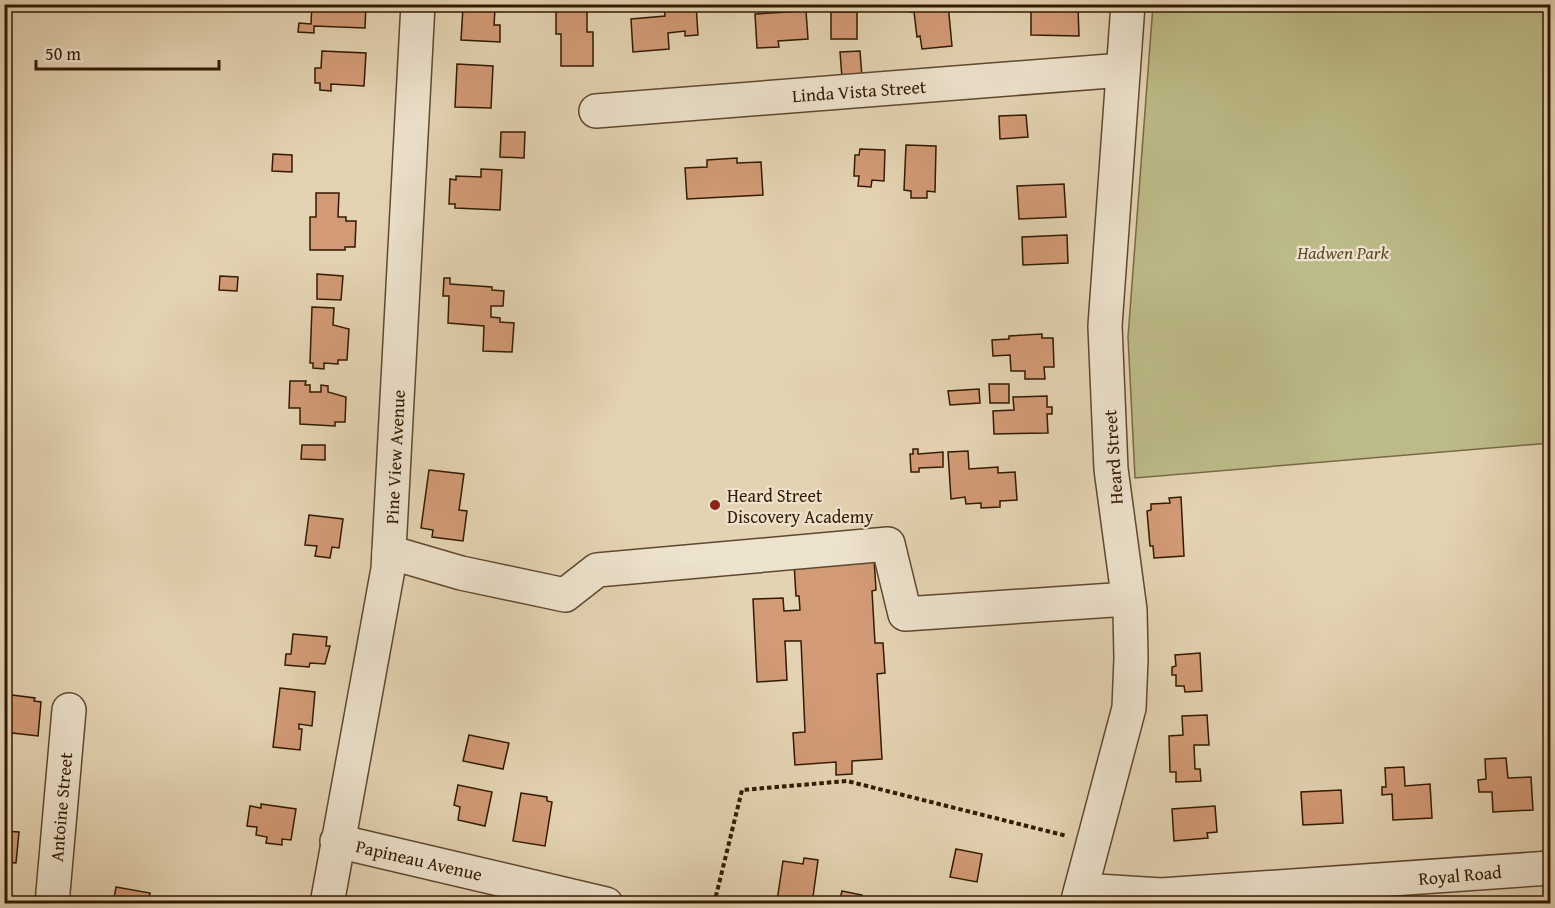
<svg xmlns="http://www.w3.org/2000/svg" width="1555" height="908" viewBox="0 0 1555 908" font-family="'Gentium Book Plus',serif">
<rect width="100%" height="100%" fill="#e4d3b2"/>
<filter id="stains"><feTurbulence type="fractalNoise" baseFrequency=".00333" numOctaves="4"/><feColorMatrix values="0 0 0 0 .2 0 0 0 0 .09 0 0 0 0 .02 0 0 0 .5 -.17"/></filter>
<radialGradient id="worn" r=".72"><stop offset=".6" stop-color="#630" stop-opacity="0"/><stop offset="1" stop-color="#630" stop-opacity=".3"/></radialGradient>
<!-- green -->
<polygon fill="#bcba87" stroke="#786a44" stroke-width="1.5" points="1153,5 1550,5 1550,443 1135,478 1128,337"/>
<!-- building -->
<g fill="#d29a76" stroke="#331a01" stroke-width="1.5">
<polygon points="312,4 366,4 365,28 314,26 314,33 298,32 299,23 311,24"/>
<polygon points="664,4 696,4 698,35 685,36 685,31 668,33 669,49 633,52 631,19 665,16"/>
<polygon points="910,4 948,4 952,46 922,49 920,36 917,37 914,12 910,12"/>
<polygon points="463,7 495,9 494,25 500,25 500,42 461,40"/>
<polygon points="1031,7 1078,7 1079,36 1031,35"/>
<polygon points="556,8 587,8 587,32 593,32 593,66 561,66 561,34 556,34"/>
<polygon points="806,11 808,39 778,41 779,47 757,48 755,14"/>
<rect x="831" y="12" width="26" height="27"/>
<polygon points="322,51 366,53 364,86 331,84 331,91 320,90 320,83 315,83 315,68 321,68"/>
<polygon points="860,51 862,77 842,78 840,52"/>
<polygon points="457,64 493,66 491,108 455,107"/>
<polygon points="1026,115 1028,137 1000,139 999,116"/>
<polygon points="501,132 525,132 524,158 500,157"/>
<polygon points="906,145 936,146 935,192 927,191 927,198 911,198 911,191 904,190"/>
<polygon points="860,149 885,150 884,181 872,180 871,187 858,186 859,176 854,176 855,155 859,155"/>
<polygon points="273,154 292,155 292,172 272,171"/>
<polygon points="737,158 737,163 761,162 763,195 687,199 685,168 707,167 707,160"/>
<polygon points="481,169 502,170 500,210 455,208 455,204 449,204 450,179 456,180 456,176 481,177"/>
<polygon points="1064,184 1066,217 1019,219 1017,186"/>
<polygon points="316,193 339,193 338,217 346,217 346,221 356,221 355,247 345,247 345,250 310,250 310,217 316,217"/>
<polygon points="1067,235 1068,263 1023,265 1022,237"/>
<polygon points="317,274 343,276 341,300 317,299"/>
<polygon points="220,276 238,277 237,291 219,290"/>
<polygon points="444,278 450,278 450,284 492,287 492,290 504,291 503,306 491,306 491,317 500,318 500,322 514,323 512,352 483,351 484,326 448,323 449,296 443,296"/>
<polygon points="312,307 334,308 333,325 349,329 347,360 338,360 338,364 324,363 324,369 313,368 313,363 310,363"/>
<polygon points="1042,334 1042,338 1053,338 1054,367 1044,367 1045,379 1025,379 1025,371 1011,371 1010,355 993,356 992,340 1009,339 1009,336"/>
<polygon points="290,381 306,381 305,385 310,385 310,392 321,392 321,385 328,386 328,392 346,397 345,422 335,422 335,426 300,424 300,408 289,408"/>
<polygon points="989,384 1009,384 1009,403 990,403"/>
<polygon points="979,389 980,403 950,405 948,391"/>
<polygon points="1047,396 1047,407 1052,407 1052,414 1047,414 1048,433 994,434 993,411 1014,410 1013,397"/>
<polygon points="302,445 325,445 325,460 301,459"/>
<polygon points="913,449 918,449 918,454 943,452 943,467 919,468 919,472 911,472 910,454 913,454"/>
<polygon points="968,451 969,469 998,467 998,473 1015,472 1017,500 1000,501 1000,507 981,508 981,503 966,504 965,497 951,499 948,452"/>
<polygon points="429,470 464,474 459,510 467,511 463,541 432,537 433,530 421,528"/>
<polygon points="1181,497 1184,556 1154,558 1153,546 1150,546 1147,511 1151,510 1151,504 1170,503 1169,498"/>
<polygon points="309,515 343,519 339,548 332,547 330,558 315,556 317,546 305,545"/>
<polygon points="874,558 876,590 872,591 875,643 883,643 885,673 877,674 882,759 852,761 852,774 836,775 836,762 795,765 793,733 805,732 801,641 785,641 787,680 757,682 753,599 783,598 784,611 800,610 799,596 796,596 794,563"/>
<polygon points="293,634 327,637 326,646 330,646 325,664 310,663 309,667 285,665 286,654 291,654"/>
<polygon points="1200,653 1202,691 1185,692 1184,686 1176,686 1176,675 1172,675 1172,667 1176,666 1175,655"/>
<polygon points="280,688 315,692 312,726 299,724 299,729 302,729 300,750 273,747"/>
<polygon points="4,694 35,698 34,701 41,702 38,736 4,732"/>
<polygon points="1207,715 1209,745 1194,745 1195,769 1200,769 1201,781 1176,782 1176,772 1170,772 1169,736 1183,735 1182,716"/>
<polygon points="469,735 509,743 503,769 463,761"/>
<polygon points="1506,758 1508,778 1531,777 1533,810 1493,812 1492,792 1479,792 1478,780 1486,779 1485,759"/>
<polygon points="1404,767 1405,786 1430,784 1432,818 1393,820 1392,794 1382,795 1382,787 1386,787 1385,768"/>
<polygon points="458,785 492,792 485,826 458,820 460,807 454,805"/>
<polygon points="1341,790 1343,823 1303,825 1301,792"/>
<polygon points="521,793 547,797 547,801 552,802 545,846 513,841"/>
<polygon points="261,804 296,809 291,840 282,839 282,845 266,843 267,837 256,835 257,827 247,826 250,806 261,808"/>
<polygon points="1215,806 1217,832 1207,833 1208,838 1174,841 1172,809"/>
<polygon points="4,831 19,832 16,863 4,862"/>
<polygon points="956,849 982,854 977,882 950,877"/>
<polygon points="804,858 818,860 812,904 777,901 783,861 803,864"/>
<polygon points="116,887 150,893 148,904 113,904"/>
<polygon points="842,891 862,895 861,904 839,904"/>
</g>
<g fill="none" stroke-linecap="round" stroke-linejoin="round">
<!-- minor casing -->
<g stroke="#5f482d" stroke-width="36">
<g id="minor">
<polyline points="596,111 1123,70"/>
<polyline points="389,552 461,573 565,595 597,570 888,544 905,614 1128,599"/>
<polyline points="337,841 606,904"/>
<polyline points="1081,890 1161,895 1550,868"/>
<polyline points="52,904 69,710"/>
<polyline points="327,904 388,569 418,4"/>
<polyline points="1077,904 1129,708 1131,659 1130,610 1111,469 1105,326 1128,4"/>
</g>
</g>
<!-- path -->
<polyline stroke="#331a01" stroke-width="4" stroke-dasharray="4.5 3" stroke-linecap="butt" points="714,904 742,790 847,781 1067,836"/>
<!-- minor -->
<use href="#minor" stroke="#ede2cd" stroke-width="33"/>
</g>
<!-- markers -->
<circle fill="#8f2418" stroke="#ede2cd" stroke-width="2" cx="715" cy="505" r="6"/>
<g text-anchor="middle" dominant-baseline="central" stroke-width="4.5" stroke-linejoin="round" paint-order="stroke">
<!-- street labels -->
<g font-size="18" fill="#331a01" stroke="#ede2cd">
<text transform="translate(859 91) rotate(-4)">Linda Vista Street</text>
<text transform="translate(395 457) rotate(-87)">Pine View Avenue</text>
<text transform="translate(1113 457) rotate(-94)">Heard Street</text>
<text transform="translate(61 807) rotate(-85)">Antoine Street</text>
<text transform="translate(419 860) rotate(13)">Papineau Avenue</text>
<text transform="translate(1460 875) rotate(-5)">Royal Road</text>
</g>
<!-- park labels -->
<g font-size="18" font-style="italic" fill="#5c4a29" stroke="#ede2cd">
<text x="1343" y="252">Hadwen Park</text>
</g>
<!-- poi labels -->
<g font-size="18" fill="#331a01" stroke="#ede2cd" text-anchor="start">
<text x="727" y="495">Heard Street<tspan x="727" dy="21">Discovery Academy</tspan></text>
</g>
</g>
<!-- margin -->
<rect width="1555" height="908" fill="none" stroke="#e4d3b2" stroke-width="24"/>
<rect x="6" y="6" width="1543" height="896" fill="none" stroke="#331a01" stroke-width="3"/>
<rect x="12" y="12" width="1531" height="884" fill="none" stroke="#331a01" stroke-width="1.5"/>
<!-- scale -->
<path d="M36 60v9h183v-9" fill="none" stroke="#331a01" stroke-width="3"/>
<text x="45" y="60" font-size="18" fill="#331a01" stroke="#ede2cd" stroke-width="4.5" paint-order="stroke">50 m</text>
<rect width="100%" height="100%" filter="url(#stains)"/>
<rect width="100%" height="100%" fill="url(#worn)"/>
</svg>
